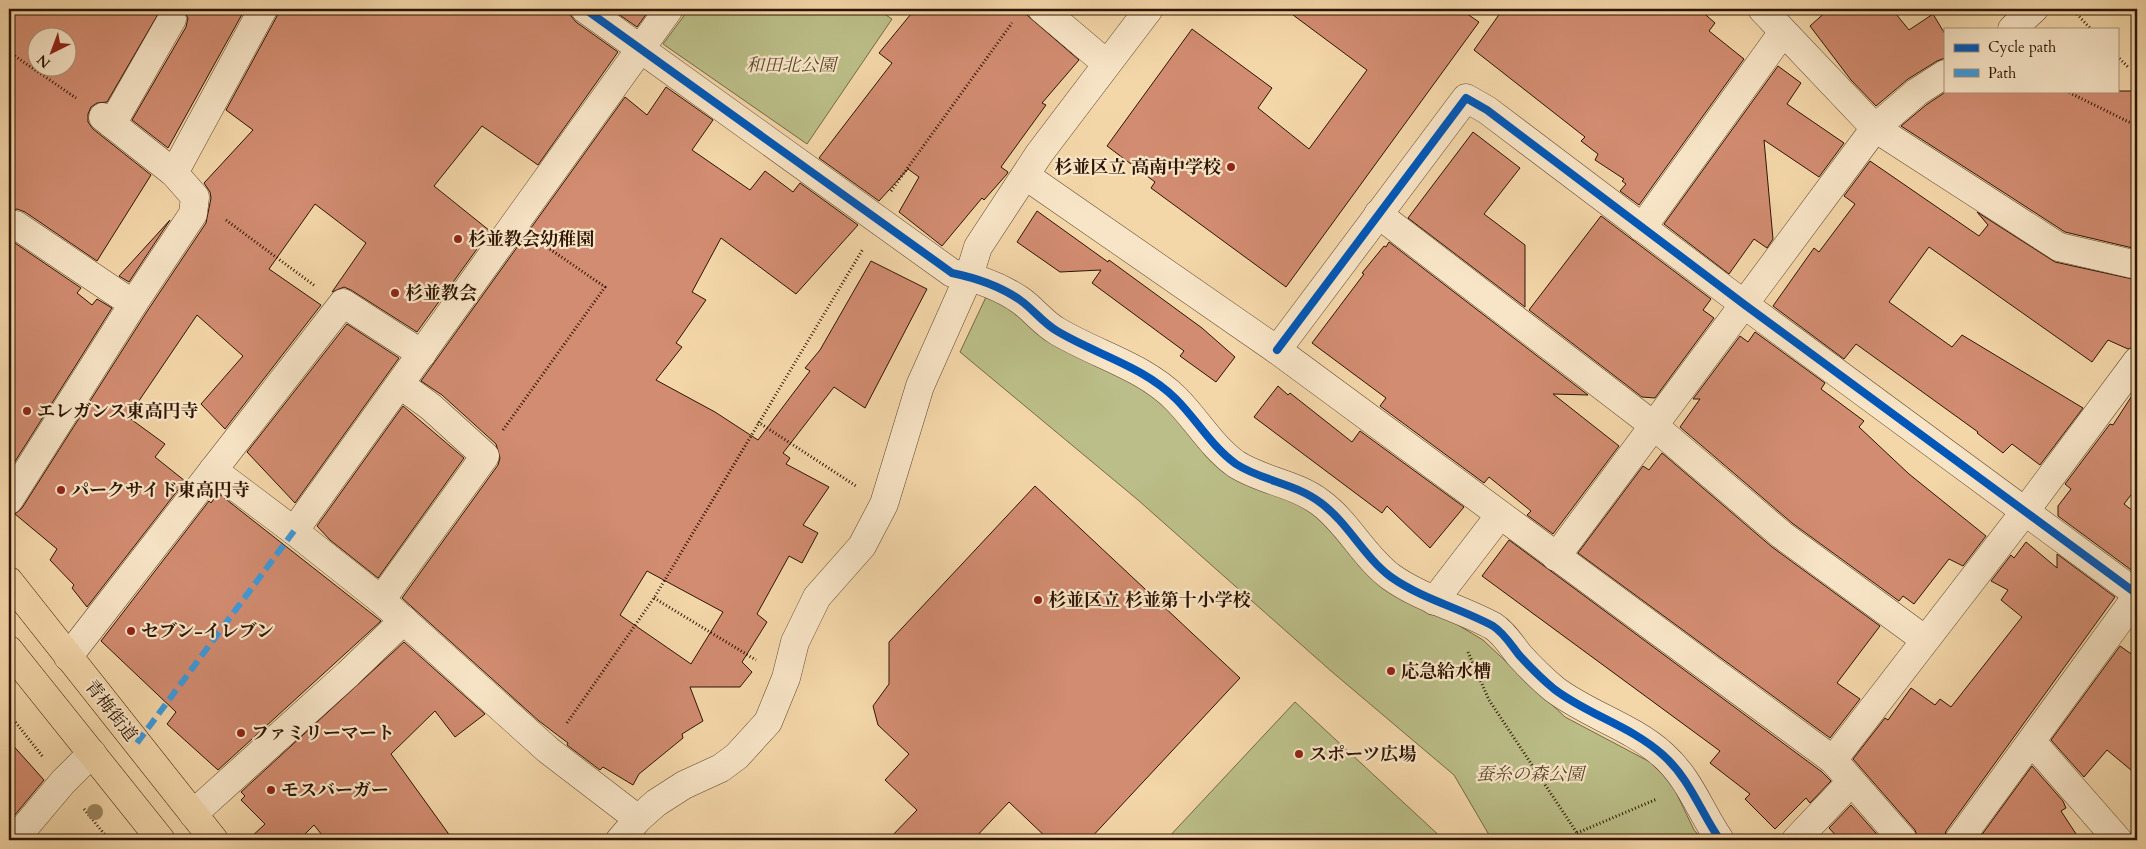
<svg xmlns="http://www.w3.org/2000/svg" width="2146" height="849" viewBox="0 0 2146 849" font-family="Cardo,'Noto Serif JP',serif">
<rect width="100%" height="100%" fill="#f4d7a9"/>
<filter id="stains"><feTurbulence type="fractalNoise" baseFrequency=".004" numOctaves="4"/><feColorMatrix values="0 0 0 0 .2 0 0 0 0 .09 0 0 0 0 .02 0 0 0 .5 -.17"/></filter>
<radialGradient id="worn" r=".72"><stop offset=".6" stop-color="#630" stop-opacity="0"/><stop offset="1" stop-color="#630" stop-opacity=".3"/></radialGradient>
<!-- green -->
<g fill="#bbbe88" stroke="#746945">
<polygon points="689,9 877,9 892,19 807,144 663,44"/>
<path d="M 986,297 C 1023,310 1049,339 1083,359 C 1101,369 1120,377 1139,384 L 1292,496 L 1448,619 L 1483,640 L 1565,717 L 1650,762 L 1672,784 L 1694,830 L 1703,840 L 1492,840 L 1454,775 L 1331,671 L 1138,500 L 960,352 Z"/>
<polygon points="1295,702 1444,840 1166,840"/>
</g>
<!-- building -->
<g fill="#d28c71" stroke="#2d1402" fill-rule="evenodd">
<path d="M 9,9 L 161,9 L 107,102 L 97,103 L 91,107 L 88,114 L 88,122 L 93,129 L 151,175 L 97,261 L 25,212 L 17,209 L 9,211 ZM 38,38 L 68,38 L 68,68 L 38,68 Z"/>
<polygon points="183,9 245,9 168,148 132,120 186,27 188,18"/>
<polygon points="279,9 570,9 571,16 576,22 618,52 538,165 482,126 434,186 490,231 417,332 351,290 344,287 332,292 366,243 315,204 269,269 321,305 225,429 201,404 243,356 197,315 128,417 165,444 155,457 185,481 87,607 72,588 74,585 50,560 57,549 15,514 22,508 146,313 206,223 211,198 210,192 204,183 253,130 226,110 277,16"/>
<polygon points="611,9 650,9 637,27"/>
<polygon points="915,9 1020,9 1079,60 1042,103 1046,105 1001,167 1008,172 1007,174 984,200 982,198 942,246 899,212 919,177 908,169 879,201 819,158 892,63 879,53"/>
<polygon points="1285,9 1460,9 1479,22 1286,287 1151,188 1155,182 1107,146 1192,29 1272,88 1258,108 1309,149 1367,70"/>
<polygon points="1503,9 1699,9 1715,23 1709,31 1744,59 1639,205 1620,191 1626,184 1622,181 1624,179 1595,160 1598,154 1581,141 1585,137 1474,50"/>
<polygon points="1829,9 1892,9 1909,30 1933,14 1945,34 1945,58 1937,61 1908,79 1876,106 1851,80 1810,26"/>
<polygon points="1778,66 1801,83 1787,104 1844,143 1819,177 1764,140 1773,239 1767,248 1754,239 1729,274 1664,224"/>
<path d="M 666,87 L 713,120 L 692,150 L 750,190 L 765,171 L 793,192 L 800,183 L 858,225 L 796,294 L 721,238 L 692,292 L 706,300 L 676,343 L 682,347 L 656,380 L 715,412 L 758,440 L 810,371 L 805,368 L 820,350 L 871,261 L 927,289 L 865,408 L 834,387 L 783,453 L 790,458 L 786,464 L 829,487 L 803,525 L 818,533 L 802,563 L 789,556 L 757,614 L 767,622 L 742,662 L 752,672 L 740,687 L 690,687 L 703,721 L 682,734 L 683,738 L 639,774 L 633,785 L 603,767 L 600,770 L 567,745 L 568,743 L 539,721 L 402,598 L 498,465 L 500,458 L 496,444 L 442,395 L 421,381 L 625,97 L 647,115 ZM 647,571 L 723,612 L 691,664 L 620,615 Z"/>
<polygon points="1947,91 2137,91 2137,249 2065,232 1901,126 1926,105"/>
<polygon points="1473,132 1520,168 1484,214 1525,245 1525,307 1408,218"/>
<polygon points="1870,161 1979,236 1988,225 1977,212 2055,262 2137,280 2137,346 2128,349 2108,340 2092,362 1929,247 1889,302 1952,347 1962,335 2083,408 2040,465 2012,444 2003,453 1977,433 1978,432 1856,344 1844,359 1773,306 1814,248 1819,252 1855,204 1844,196"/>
<polygon points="1037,211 1108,262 1109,260 1202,328 1235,357 1216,382 1180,356 1184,351 1092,283 1101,270 1060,272 1017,242"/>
<polygon points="1601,216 1711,299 1703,310 1714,318 1655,398 1642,397 1529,310"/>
<polygon points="170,220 129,282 119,276"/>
<polygon points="9,239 81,288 77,293 92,305 97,299 112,308 9,471"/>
<polygon points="1389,242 1588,395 1553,394 1619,446 1553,534 1527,515 1531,511 1489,477 1484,483 1380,406 1386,398 1312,343 1364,274 1362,273 1384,246 1386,247"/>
<polygon points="347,324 399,358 295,503 247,452"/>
<polygon points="1755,332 1825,383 1821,389 1864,421 1859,427 1909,474 1986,536 1963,566 1949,559 1914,604 1903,596 1899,601 1792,523 1680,427 1700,399 1693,399 1740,336 1748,342"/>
<polygon points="1278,386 1288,395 1290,393 1352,442 1360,431 1464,507 1430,548 1387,506 1382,513 1254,417"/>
<polygon points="2137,388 2137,487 2124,504 2137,514 2137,568 2134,572 2058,516 2058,506 2071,489 2065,484 2110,424 2113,425"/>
<polygon points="403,406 464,458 378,578 330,540 317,526"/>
<polygon points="1662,453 1772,547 1880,626 1837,683 1860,699 1830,738 1578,553 1643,466 1649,470"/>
<polygon points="1035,486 1240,678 1089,840 1049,840 1009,802 973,840 888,840 917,810 885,780 909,754 878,725 873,706 889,684 889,642"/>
<polygon points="218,493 381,621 218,770 167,724 176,712 101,641 209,501 211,503"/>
<polygon points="1509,540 1822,772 1831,781 1810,803 1806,798 1775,829 1745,799 1750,794 1710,763 1720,751 1482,576"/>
<polygon points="2026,542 2057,568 2057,554 2115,597 1946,831 1944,840 1918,840 1915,830 1853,759 1885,718 1888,720 1911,688 1935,705 1940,699 1951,707 2022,617 2001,600 2008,590 1991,581 2011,555 2014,558"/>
<polygon points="404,642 485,714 455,737 435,711 391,754 453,840 326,840 314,825 299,840 248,840 265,824 241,800 245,796 241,792"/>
<polygon points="2120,646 2137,658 2137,775 2107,750 2084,777 2051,740"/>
<polygon points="9,741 44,780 9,822"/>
<polygon points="2032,766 2063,801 2066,808 2061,811 2080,840 1978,840"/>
<polygon points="1851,805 1882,840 1840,840 1829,828"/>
</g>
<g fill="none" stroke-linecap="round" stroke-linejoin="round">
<!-- minor casing -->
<g stroke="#5f452c" stroke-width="29">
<g id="minor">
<path d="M 585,9 L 952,273 C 976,278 1000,286 1020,300 C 1033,309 1043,323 1057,331 C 1097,355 1143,366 1176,399 C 1197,420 1212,447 1236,464 C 1262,481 1295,483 1321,503 C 1348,523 1364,557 1391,577 C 1422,599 1460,608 1493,626 C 1504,633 1511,645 1519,655 C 1530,667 1542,679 1554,689 C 1588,715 1631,726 1663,755 C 1690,779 1700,811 1720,840"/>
<polyline points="1042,9 1107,64"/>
<polyline points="1762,9 1875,128 2059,247 2137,265"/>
<polyline points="2012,29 2034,9"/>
<polyline points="112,124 172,19"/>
<polyline points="174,173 263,9"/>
<polyline points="1026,176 1277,350 1833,760 1903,840"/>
<polyline points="1378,214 1653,425 1782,535 1924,639"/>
<polyline points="16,225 133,304"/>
<polyline points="1642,228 1783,32"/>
<polyline points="1277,350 1466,98 1487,110 1745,305 2137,594"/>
<polyline points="213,470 294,531 381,600 548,750 638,819"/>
<polyline points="9,500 133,304 193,214 195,197 174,173 103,117"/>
<polyline points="294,531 669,9"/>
<polyline points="1556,557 1875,128 1917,92 1945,74"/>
<polyline points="381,600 485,456 431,407 401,385"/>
<polyline points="1434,601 1500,515"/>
<polyline points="68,657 343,303 422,354"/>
<polyline points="2030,744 2040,751 2118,840"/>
<polyline points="1833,760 2026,510 2137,361"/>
<polyline points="193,814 348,674 404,620"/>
<polyline points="14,840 63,782 92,753"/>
<polyline points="620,840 638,819 656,803 684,785 721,768 737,756 768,722 786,678 795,642 817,597 862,546 884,504 920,386 969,276 978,247 1039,154 1149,9"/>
<polyline points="1796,840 1851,782"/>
<polyline points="1959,840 2137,596"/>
</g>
</g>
<!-- major casing -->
<g stroke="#2d1402" stroke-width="29">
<g id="major">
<polyline points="9,581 214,840"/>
<polyline points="9,650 161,840"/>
</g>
</g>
<!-- path -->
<g stroke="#2d1402" stroke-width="3" stroke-dasharray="1 2.5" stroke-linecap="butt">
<polyline points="2072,9 2091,29"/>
<polyline points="9,52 76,98"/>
<polyline points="2117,56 2129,68"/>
<polyline points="2066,91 2137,126"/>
<polyline points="891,191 1012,23"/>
<polyline points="226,220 315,286"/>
<polyline points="758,422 856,486"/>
<polyline points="503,430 605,287 541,243"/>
<polyline points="654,598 756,660"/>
<polyline points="1468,652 1489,700 1577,833 1578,840"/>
<polyline points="9,714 43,757"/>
<polyline points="567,723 654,598 863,249"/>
<polyline points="84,809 109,840"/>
<polyline points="1577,833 1657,799"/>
</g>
<!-- minor -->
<use href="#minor" stroke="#f8e5c7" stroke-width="28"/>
<!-- major -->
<use href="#major" stroke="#f4d7a9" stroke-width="28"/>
<!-- quiet -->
<polyline stroke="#3d9add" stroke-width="6" stroke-dasharray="12 6" stroke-linecap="butt" points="137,743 294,531"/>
<!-- cycleway casing -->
<g stroke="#f8e5c7" stroke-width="11">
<g id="cycleway">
<path d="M 585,9 L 952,273 C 976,278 1000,286 1020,300 C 1033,309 1043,323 1057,331 C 1097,355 1143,366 1176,399 C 1197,420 1212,447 1236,464 C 1262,481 1295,483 1321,503 C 1348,523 1364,557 1391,577 C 1422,599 1460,608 1493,626 C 1504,633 1511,645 1519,655 C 1530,667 1542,679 1554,689 C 1588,715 1631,726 1663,755 C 1690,779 1700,811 1720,840"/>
<polyline points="1277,350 1466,98 1487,110 1745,305 2137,594"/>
</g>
</g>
<!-- cycleway -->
<use href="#cycleway" stroke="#0057b8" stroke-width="8"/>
</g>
<!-- trees -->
<circle fill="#9e8863" cx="95" cy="812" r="8"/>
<!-- markers -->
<g fill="#8f2418" stroke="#f8e5c7" stroke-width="2">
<circle cx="1231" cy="167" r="5"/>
<circle cx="458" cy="239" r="5"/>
<circle cx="395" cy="293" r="5"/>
<circle cx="27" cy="411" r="5"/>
<circle cx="61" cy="490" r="5"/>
<circle cx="1038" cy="600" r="5"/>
<circle cx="131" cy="631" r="5"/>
<circle cx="1391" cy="671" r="5"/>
<circle cx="241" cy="733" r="5"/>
<circle cx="1299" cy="754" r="5"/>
<circle cx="271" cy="790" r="5"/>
</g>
<g text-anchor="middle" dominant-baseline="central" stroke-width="4.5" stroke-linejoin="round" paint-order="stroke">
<!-- park labels -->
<g font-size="18" font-style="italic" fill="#58472a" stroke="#f8e5c7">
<text x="791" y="65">和田北公園</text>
<text x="1530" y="774">蚕糸の森公園</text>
</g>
<!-- poi labels -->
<g font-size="18" font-weight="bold" fill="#2d1402" stroke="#f8e5c7" text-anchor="start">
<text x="1221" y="167" text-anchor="end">杉並区立 高南中学校</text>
<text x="468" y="239">杉並教会幼稚園</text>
<text x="405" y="293">杉並教会</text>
<text x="37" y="411">エレガンス東高円寺</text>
<text x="71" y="490">パークサイド東高円寺</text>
<text x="1048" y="600">杉並区立 杉並第十小学校</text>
<text x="141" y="631">セブン-イレブン</text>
<text x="1401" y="671">応急給水槽</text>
<text x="251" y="733">ファミリーマート</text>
<text x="1309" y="754">スポーツ広場</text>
<text x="281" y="790">モスバーガー</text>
</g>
<!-- street labels -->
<g font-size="18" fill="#2d1402" stroke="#f8e5c7">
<text transform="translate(111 711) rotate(52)">青梅街道</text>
</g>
</g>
<!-- margin -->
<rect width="2146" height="849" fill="none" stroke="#f4d7a9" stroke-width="30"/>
<rect x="10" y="10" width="2126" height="829" fill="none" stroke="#2d1402" stroke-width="2.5"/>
<rect x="15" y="15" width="2116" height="819" fill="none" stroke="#2d1402"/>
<!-- legend -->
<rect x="1944" y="28" width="175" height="65" fill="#f8e5c7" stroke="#a79178"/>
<rect x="1954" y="44" width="25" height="8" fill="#0057b8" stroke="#a79178"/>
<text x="1988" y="52" font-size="15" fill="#2d1402">Cycle path</text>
<rect x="1954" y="69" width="25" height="8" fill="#3d9add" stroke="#a79178"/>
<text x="1988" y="78" font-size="15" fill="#2d1402">Path</text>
<!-- north arrow -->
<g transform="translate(52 52) rotate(222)"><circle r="24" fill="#f8e5c7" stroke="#a79178"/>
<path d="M0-4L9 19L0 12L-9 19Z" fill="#8f2418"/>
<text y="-8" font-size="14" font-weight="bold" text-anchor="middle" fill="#2d1402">N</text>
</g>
<rect width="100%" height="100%" filter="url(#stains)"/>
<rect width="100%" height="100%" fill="url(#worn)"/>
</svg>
